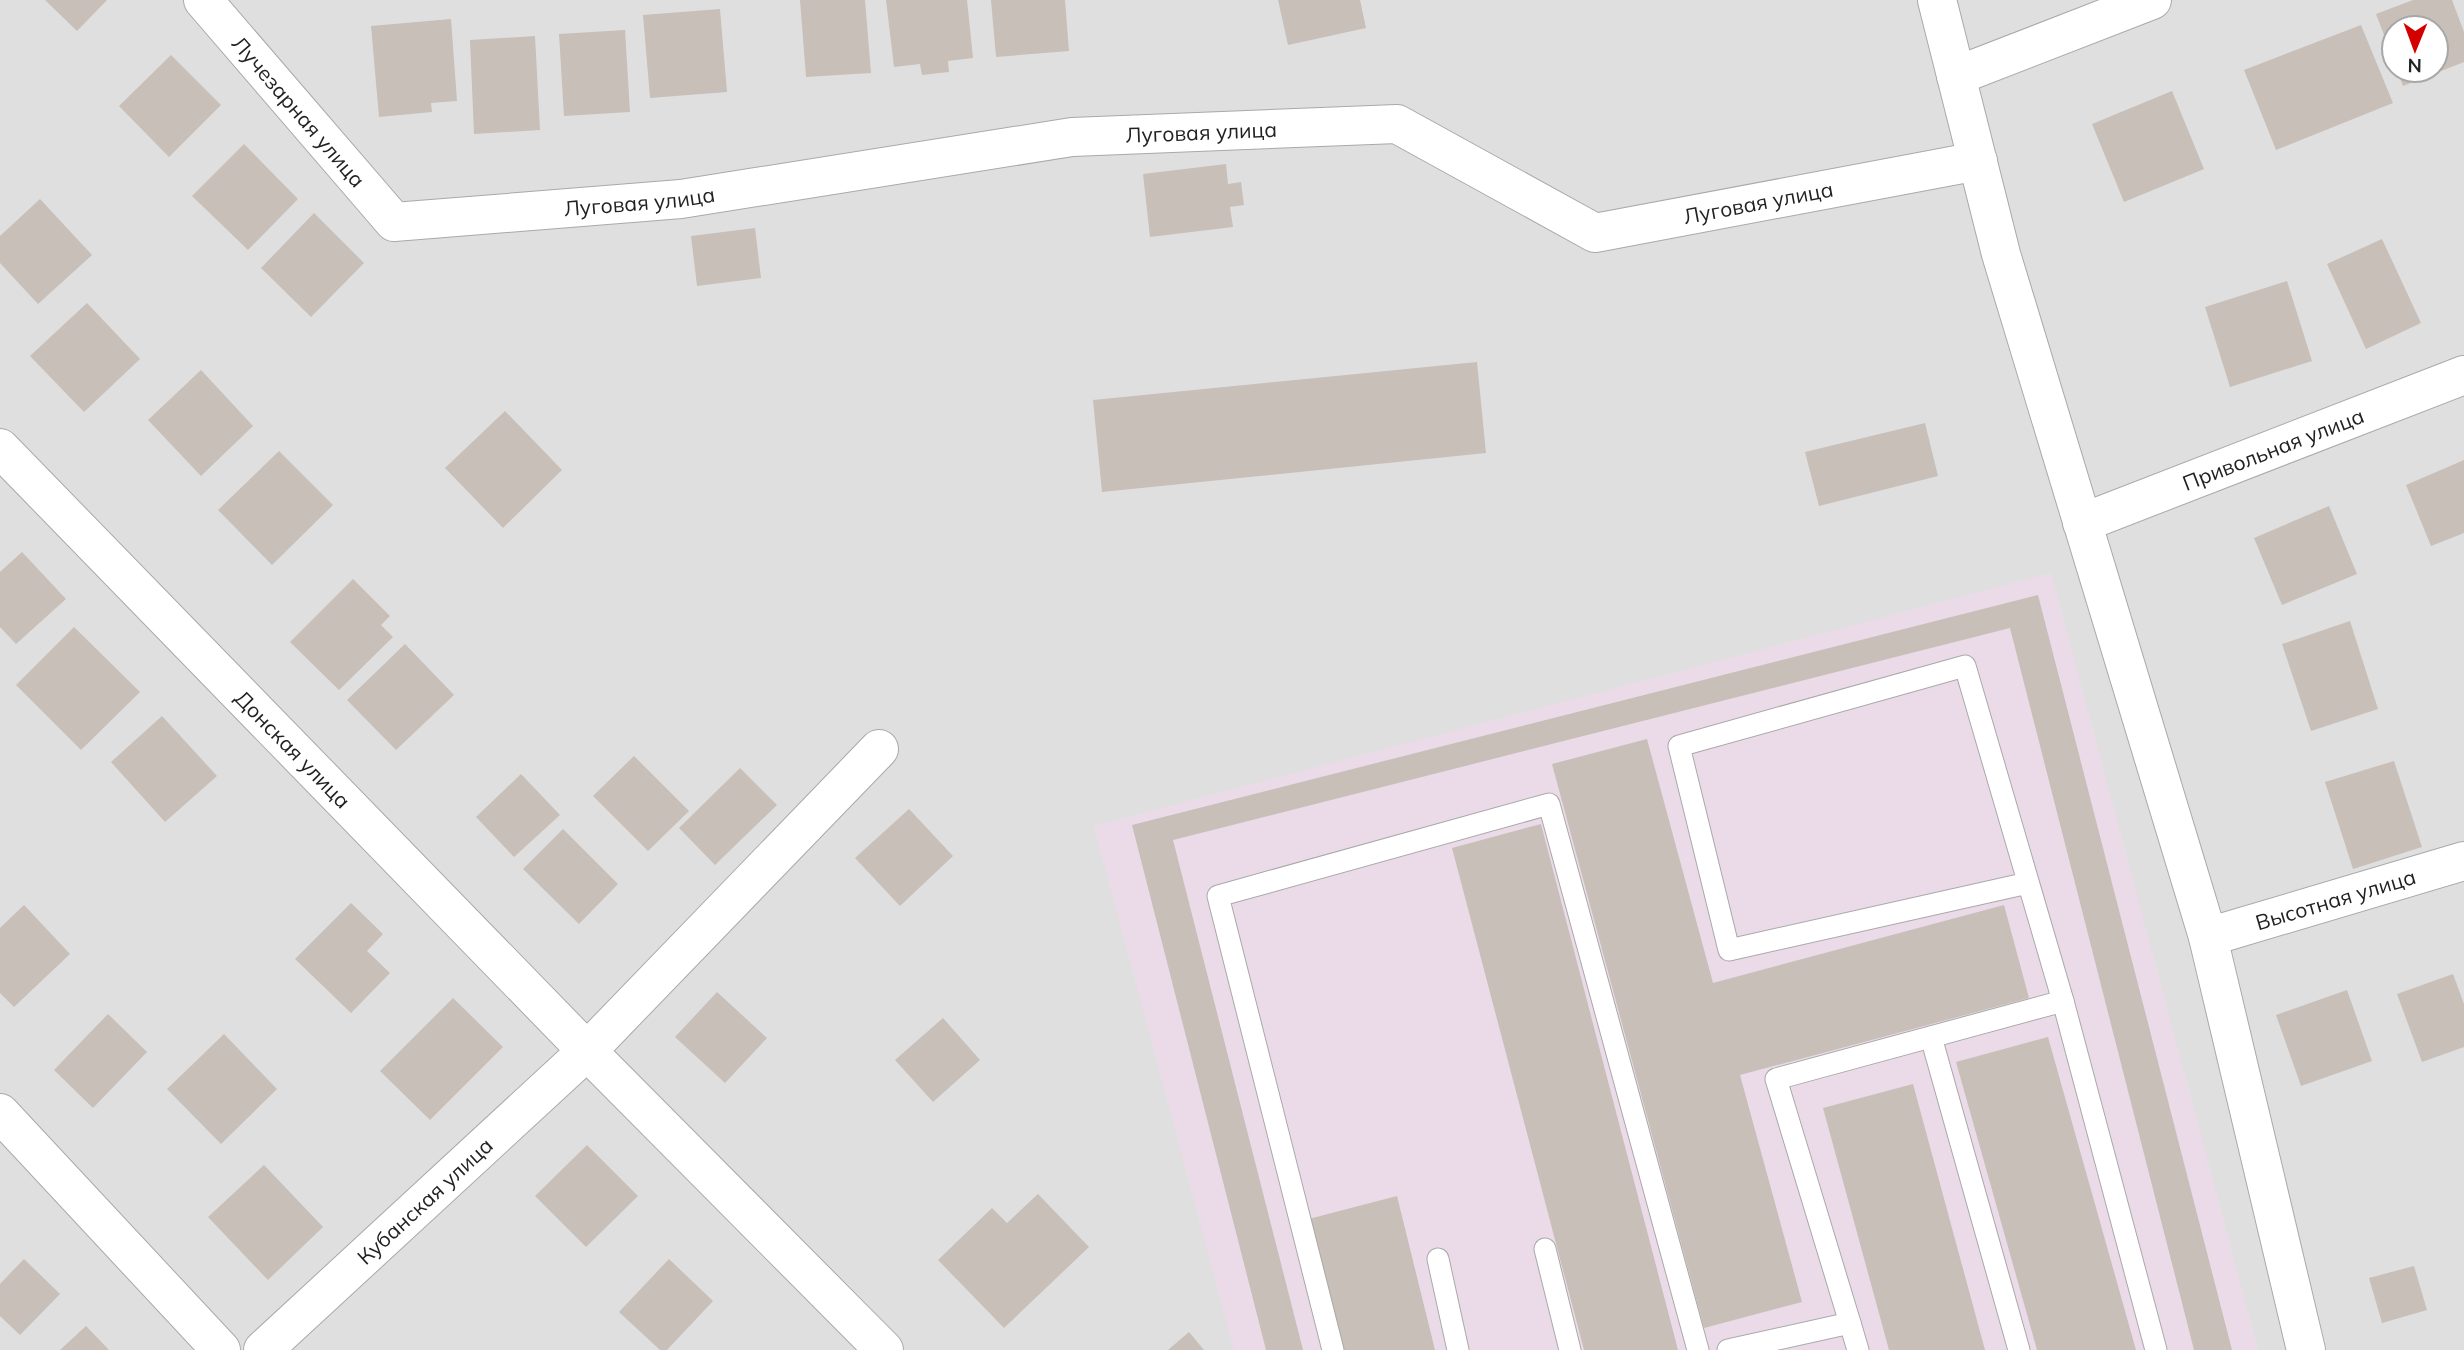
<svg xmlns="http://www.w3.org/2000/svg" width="2464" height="1350" viewBox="0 0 2464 1350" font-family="Mulish,sans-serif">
<rect width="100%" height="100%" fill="#f2efe9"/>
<!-- residential -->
<path fill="#e0dfdf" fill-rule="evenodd" d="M 0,0 L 2464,0 L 2464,1350 L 0,1350 ZM 2394,28 L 2436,28 L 2436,70 L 2394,70 Z"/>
<!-- industrial -->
<polygon fill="#ebdbe8" points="2051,573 2258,1350 1234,1350 1094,826"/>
<!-- building -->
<g fill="#c7bfb8">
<polygon points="45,0 107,0 77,31"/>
<polygon points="800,0 865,0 871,73 806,77"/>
<polygon points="886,0 967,0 973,58 948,61 949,72 922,75 920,64 894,67"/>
<polygon points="991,0 1065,0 1069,51 996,57"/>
<polygon points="1278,0 1360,0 1366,28 1288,45"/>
<polygon points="2413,0 2452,0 2464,32 2464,62 2403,86 2397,70 2436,70 2436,28 2394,28 2394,61 2376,14"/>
<polygon points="720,9 727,92 650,98 643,15"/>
<polygon points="451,19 457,101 431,103 432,112 379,117 371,26"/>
<polygon points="2361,25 2393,103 2276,150 2244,70"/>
<polygon points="625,30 630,112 564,116 559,34"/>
<polygon points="535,36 540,130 474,134 470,40"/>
<polygon points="171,55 221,105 169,157 119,106"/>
<polygon points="2172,91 2204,169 2124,202 2092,124"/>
<polygon points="244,144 298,199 248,250 192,196"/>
<polygon points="1226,164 1228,184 1241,182 1244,205 1230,207 1233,227 1150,237 1143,174"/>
<polygon points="40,199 92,255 38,304 0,263 0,236"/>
<polygon points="314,213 364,263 311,317 261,268"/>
<polygon points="755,228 761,278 697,286 691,236"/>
<polygon points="2382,239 2421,323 2366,349 2327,264"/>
<polygon points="2287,281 2312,361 2230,387 2205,307"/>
<polygon points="87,303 140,359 84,412 30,356"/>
<polygon points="1477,362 1486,453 1102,492 1093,400"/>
<polygon points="201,370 253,426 201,476 148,420"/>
<polygon points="505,411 562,470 503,528 445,468"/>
<polygon points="1925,423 1938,476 1819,506 1805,452"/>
<polygon points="279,451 333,505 272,565 218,510"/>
<polygon points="2464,460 2464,533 2431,546 2406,485"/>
<polygon points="2329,506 2357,574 2282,605 2254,538"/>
<polygon points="22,552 66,599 16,644 0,627 0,572"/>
<polygon points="353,579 390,616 381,625 393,637 339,690 290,642"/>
<polygon points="2038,595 2232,1350 2194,1350 2010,628 1173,840 1303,1350 1266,1350 1132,825"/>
<polygon points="2350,621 2378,709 2311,731 2282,644"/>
<polygon points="74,627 140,692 81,750 16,685"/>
<polygon points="405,644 454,695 396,750 347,700"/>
<polygon points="162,716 217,776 165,822 111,762"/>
<polygon points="1647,739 1713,983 2004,905 2029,998 1740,1075 1802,1302 1704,1328 1552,764"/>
<polygon points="634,756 689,811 648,851 593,796"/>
<polygon points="2394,761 2422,847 2353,869 2325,782"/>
<polygon points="740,768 777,805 715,865 679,828"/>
<polygon points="521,774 560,815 514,857 476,817"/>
<polygon points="909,809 953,856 900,906 855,858"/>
<polygon points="1541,824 1678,1350 1584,1350 1452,848"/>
<polygon points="563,829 618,884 579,924 523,869"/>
<polygon points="351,903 383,934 367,951 390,973 351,1013 295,959"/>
<polygon points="24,905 70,954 14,1007 0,993 0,928"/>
<polygon points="2453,974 2464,1004 2464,1047 2422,1062 2397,994"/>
<polygon points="2347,990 2372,1061 2301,1086 2276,1015"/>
<polygon points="717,992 767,1038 725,1083 675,1037"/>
<polygon points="453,998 503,1047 430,1120 380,1071"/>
<polygon points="108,1014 147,1052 93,1108 54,1070"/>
<polygon points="943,1018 980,1060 933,1102 895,1060"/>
<polygon points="224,1034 277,1089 221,1144 167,1089"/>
<polygon points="2048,1037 2136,1350 2037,1350 1956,1062"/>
<polygon points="1913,1084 1985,1350 1889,1350 1823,1108"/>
<polygon points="587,1145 638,1196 586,1247 535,1196"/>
<polygon points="264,1165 323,1227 268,1280 208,1217"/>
<polygon points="1038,1194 1089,1247 1004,1328 938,1260 992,1208 1007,1223"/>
<polygon points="1397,1196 1435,1350 1333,1350 1301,1221"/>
<polygon points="24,1259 60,1294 20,1335 0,1316 0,1284"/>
<polygon points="669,1259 713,1301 667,1350 660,1350 619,1312"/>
<polygon points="2414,1266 2427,1310 2382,1323 2369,1278"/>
<polygon points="86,1326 109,1350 60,1350"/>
<polygon points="1189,1332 1204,1350 1168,1350"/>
</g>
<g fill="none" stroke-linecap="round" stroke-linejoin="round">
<!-- service casing -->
<g stroke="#a9a9a9" stroke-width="23">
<g id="service">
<polyline points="2028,883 1729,950 1679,746 1965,666 2063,1001"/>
<polyline points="1931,1037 2019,1350"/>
<polyline points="1545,1249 1570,1350"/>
<polyline points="1438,1259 1458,1350"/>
<polyline points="1850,1323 1776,1079 2063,1001 2156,1350"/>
<polyline points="1333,1350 1218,896 1549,804 1698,1350"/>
<polyline points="1728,1350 1850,1323 1858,1350"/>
</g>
</g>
<!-- minor casing -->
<g stroke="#a9a9a9" stroke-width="40">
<g id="minor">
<path id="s1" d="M 203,0 L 394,222 L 681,199 L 1072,137 L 1397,124 L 1595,233 L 1978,161"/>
<polyline points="1937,0 2001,254 2208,937 2306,1350"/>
<polyline points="1956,76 2152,0"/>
<path id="s2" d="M 0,448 L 587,1051 L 884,1350"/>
<path id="s3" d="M 2082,523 L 2464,375"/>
<path id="s4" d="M 2208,937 L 2464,861"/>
<polyline points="0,1113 221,1350"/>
<path id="s5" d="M 263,1350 L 587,1051 L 879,749"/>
</g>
</g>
<!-- service -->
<use href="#service" stroke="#fff" stroke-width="21"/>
<!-- minor -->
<use href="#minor" stroke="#fff" stroke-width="38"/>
</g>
<g text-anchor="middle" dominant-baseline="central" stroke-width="7" stroke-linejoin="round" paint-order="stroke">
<!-- street labels -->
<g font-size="21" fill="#222" stroke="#fff">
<text stroke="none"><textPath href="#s1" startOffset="147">Лучезарная улица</textPath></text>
<text stroke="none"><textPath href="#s1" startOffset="1106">Луговая улица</textPath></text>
<text stroke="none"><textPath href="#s1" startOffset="539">Луговая улица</textPath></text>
<text stroke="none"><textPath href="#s1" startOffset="1694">Луговая улица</textPath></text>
<text stroke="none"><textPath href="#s3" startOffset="205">Привольная улица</textPath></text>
<text stroke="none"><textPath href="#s2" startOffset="420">Донская улица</textPath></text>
<text stroke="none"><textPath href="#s4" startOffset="133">Высотная улица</textPath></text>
<text stroke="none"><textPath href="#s5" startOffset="220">Кубанская улица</textPath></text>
</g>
</g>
<!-- north arrow -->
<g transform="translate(2415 49) rotate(181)"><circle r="33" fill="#ffffff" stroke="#a7a7a7" stroke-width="2"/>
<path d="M0-5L12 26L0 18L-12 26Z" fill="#d40000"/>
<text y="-10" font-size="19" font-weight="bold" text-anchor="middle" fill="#222222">N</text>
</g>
</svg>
